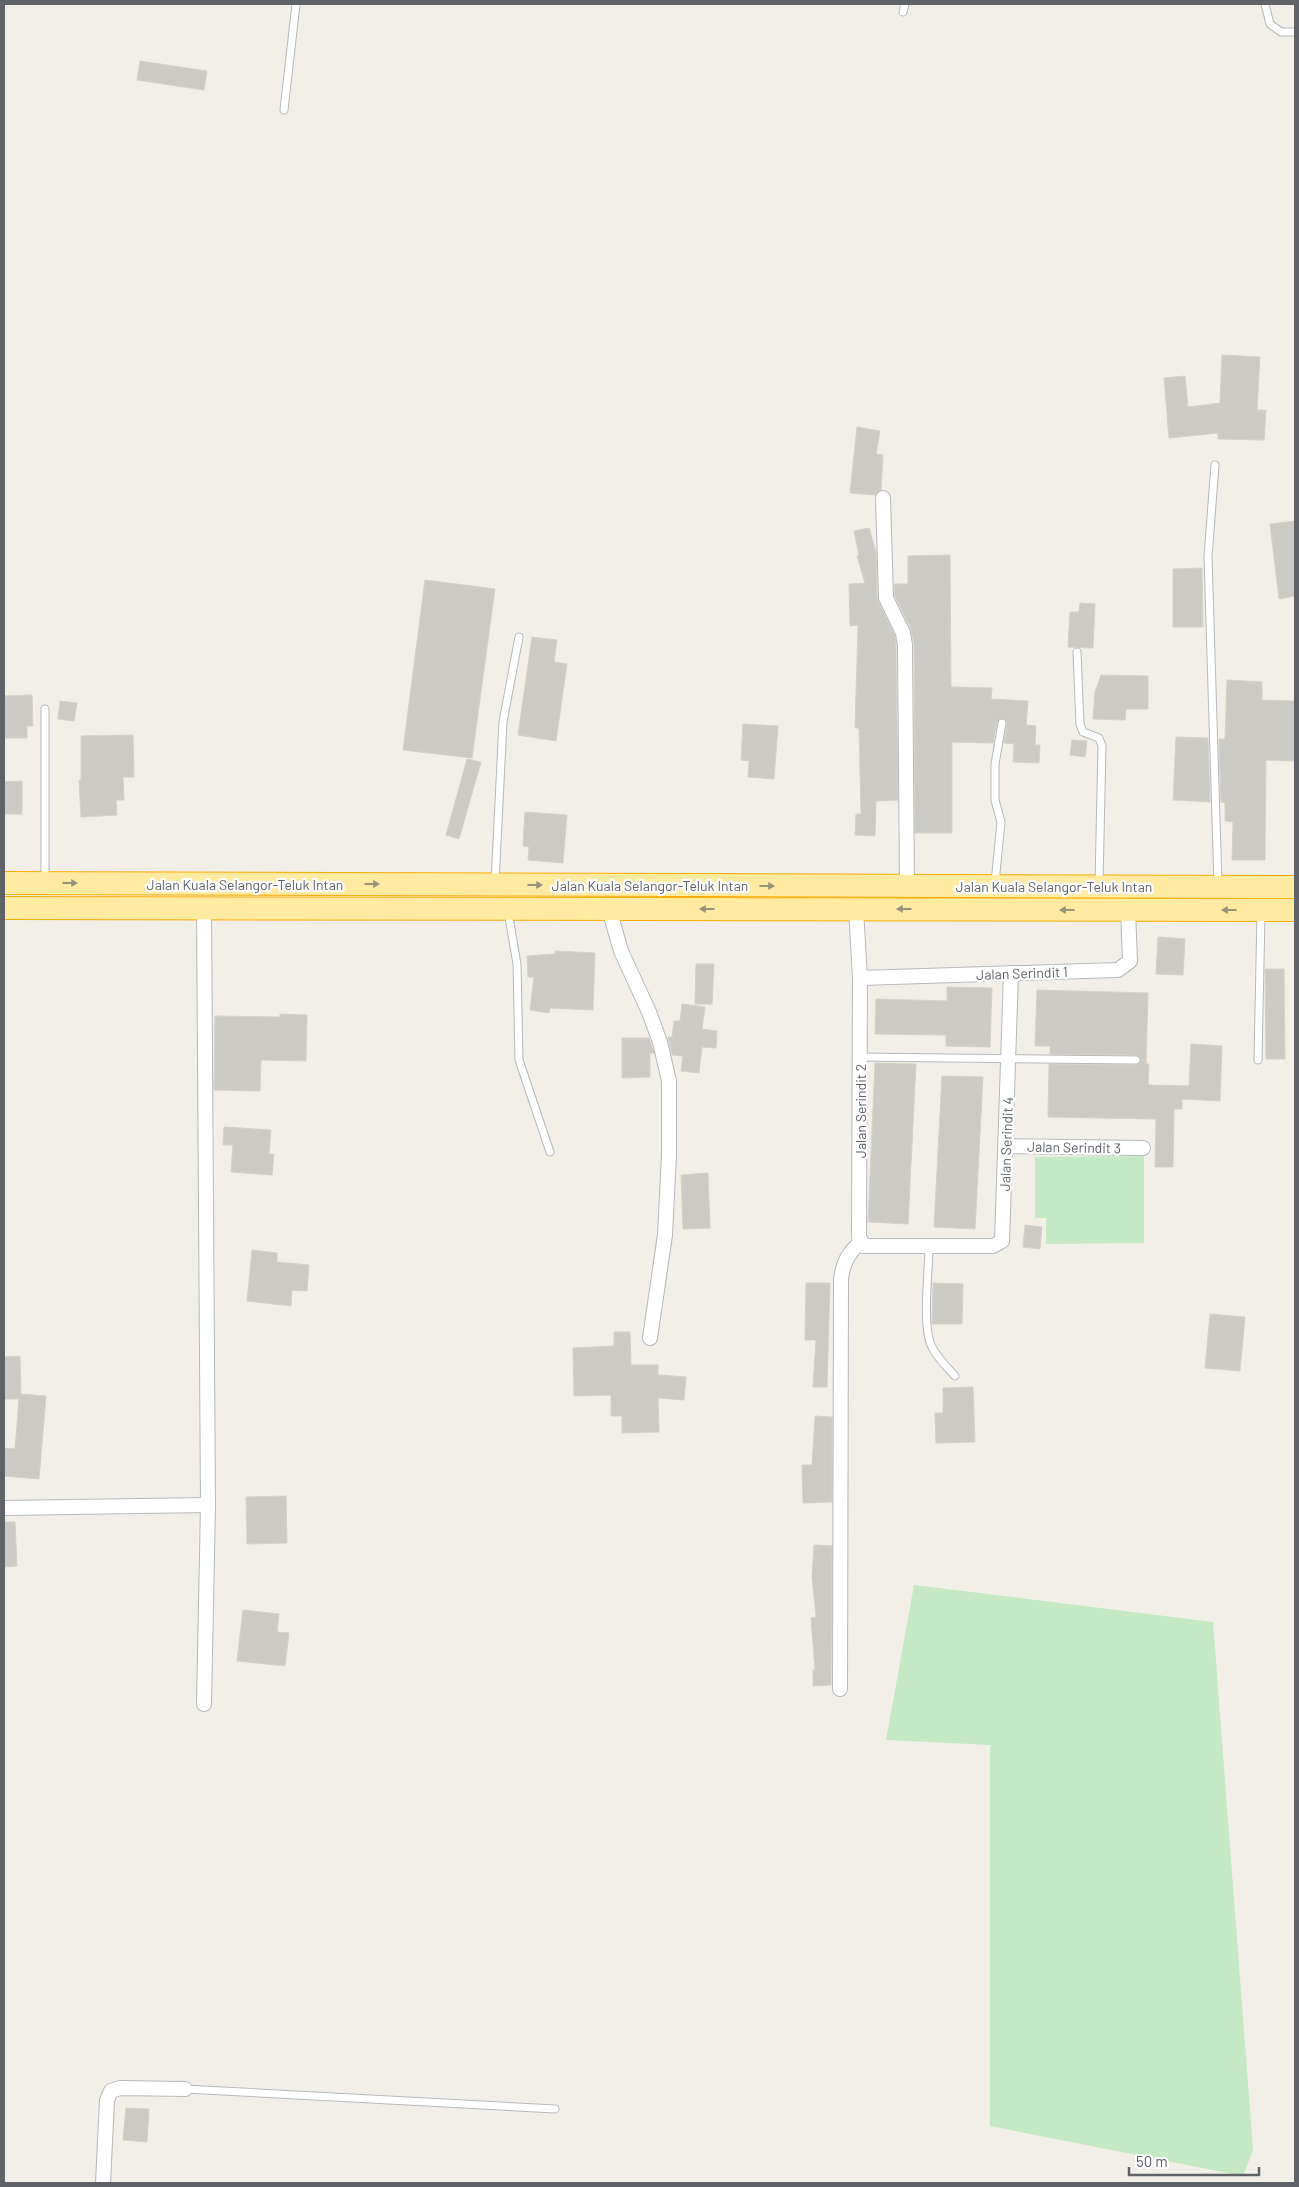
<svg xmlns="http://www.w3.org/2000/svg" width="1299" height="2187" viewBox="0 0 1299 2187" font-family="Barlow,sans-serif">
<rect width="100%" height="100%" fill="#f1efe8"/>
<!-- green -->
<g fill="#c5e8c5">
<polygon points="1144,1156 1144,1243 1046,1244 1046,1218 1035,1218 1035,1157"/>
<polygon points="914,1585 1213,1622 1253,2150 1243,2176 990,2126 990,1745 886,1740"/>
</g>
<!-- building -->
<g fill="#cccac5" stroke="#d6d1c6">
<polygon points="140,61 207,71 204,90 137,80"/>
<polygon points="1222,355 1260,357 1257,410 1266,410 1264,440 1218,439 1218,433 1169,438 1164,378 1185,376 1188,407 1220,403"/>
<polygon points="857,427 880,431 876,454 883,455 881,490 875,495 850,493"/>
<polygon points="1295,521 1295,596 1279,599 1270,524"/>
<polygon points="869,528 876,552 877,599 895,636 896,646 898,800 876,801 875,836 855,835 856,814 861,814 859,728 855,728 858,625 850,626 849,584 865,583 857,556 859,555 854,531"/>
<polygon points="950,555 951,687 992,688 991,699 1028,701 1026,725 1036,726 1035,745 1040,745 1039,763 1013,762 1014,744 1004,743 1007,723 1003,718 997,722 993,743 952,742 952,833 915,833 914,644 911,629 895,596 894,584 908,584 908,556"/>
<polygon points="1202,568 1203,627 1173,627 1173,569"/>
<polygon points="425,580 495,589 472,758 403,750"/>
<polygon points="1080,603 1095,604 1093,648 1068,647 1070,612 1079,612"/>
<polygon points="532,637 557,640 554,662 567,664 556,741 518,735"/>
<polygon points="1101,675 1148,676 1148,709 1126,709 1125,720 1093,719 1095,692"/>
<polygon points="1227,680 1262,682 1262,700 1295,701 1295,761 1266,760 1265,860 1232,860 1233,822 1225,821 1225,803 1221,802 1219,739 1225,739"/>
<polygon points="32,695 33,726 27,726 27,738 4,738 4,696"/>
<polygon points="60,701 77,703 74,721 58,719"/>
<polygon points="743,724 778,726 774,779 748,777 749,761 741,760"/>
<polygon points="133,735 134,777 123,777 124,800 116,800 117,815 81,817 79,780 81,780 81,736"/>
<polygon points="1176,737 1208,738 1210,802 1173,800"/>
<polygon points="1072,740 1087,741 1085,757 1070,755"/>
<polygon points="467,759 481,762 459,839 446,835"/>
<polygon points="22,781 22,814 4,814 4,782"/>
<polygon points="525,812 567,815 563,863 528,860 529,847 523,846"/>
<polygon points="1158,937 1185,939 1183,975 1156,974"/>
<polygon points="555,951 595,953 593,1010 550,1008 549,1013 530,1010 534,977 528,977 527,956 555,954"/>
<polygon points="696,964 714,964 712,1004 695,1004"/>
<polygon points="1265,969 1284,969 1285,1059 1266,1059"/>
<polygon points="947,987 992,988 990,1047 946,1046 946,1035 875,1034 876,999 947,1001"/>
<polygon points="1037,990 1148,993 1146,1064 1149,1064 1148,1085 1189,1086 1191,1044 1222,1046 1220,1101 1182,1099 1182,1109 1174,1109 1173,1167 1155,1167 1156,1119 1048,1117 1049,1064 1136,1065 1141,1060 1136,1055 1050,1054 1050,1046 1035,1046"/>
<polygon points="682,1004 705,1007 702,1029 717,1031 716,1048 702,1047 699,1073 681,1071 683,1056 672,1055 668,1037 672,1037 674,1021 680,1021"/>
<polygon points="280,1014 307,1015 306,1061 261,1060 260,1091 214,1090 215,1016 280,1017"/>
<polygon points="622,1038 649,1038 654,1053 650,1053 650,1077 622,1078"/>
<polygon points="875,1063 916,1064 908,1224 868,1222"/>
<polygon points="942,1076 983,1077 975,1229 934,1227"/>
<polygon points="224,1127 271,1130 269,1154 274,1154 272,1175 231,1172 233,1145 223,1145"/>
<polygon points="708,1173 710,1228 683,1229 681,1175"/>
<polygon points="1025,1225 1042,1227 1040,1249 1023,1247"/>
<polygon points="252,1250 277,1253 277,1262 309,1265 307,1291 292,1290 291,1306 247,1301"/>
<polygon points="806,1283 830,1283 827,1387 813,1387 816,1340 805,1340"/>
<polygon points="933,1283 963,1284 962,1324 932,1324"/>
<polygon points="1210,1314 1245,1317 1240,1371 1205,1368"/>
<polygon points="614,1332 630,1332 631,1365 658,1365 658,1375 686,1377 684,1400 658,1398 659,1432 622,1433 622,1416 611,1416 611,1395 574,1396 573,1348 614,1346"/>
<polygon points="20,1356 21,1394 46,1396 39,1479 4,1476 4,1448 15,1449 19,1399 4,1399 4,1357"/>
<polygon points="973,1387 975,1442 936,1443 935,1413 943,1413 943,1388"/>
<polygon points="815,1416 832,1417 832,1502 803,1503 802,1465 812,1465"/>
<polygon points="286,1496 287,1543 247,1544 246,1497"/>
<polygon points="4,1522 15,1522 17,1566 4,1567"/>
<polygon points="814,1545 832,1546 831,1685 813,1686 813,1670 815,1670 811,1618 816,1617 812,1577"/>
<polygon points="243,1610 279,1614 277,1632 289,1633 285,1666 237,1661"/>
<polygon points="126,2108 149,2109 147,2142 123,2140"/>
</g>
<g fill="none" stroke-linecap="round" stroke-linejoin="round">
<!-- service casing -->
<g stroke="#b5b8bc" stroke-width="9">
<g id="service">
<polyline points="1265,4 1270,24 1281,32 1295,32"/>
<polyline points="903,12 905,4"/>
<polyline points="284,110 296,4"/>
<polyline points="1215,465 1208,557 1218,884"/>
<polyline points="1077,652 1080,724 1083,732 1099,738 1102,746 1099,883"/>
<polyline points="45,880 45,709"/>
<polyline points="495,883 503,722 519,637"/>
<polyline points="995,883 1001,822 995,800 995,764 1002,723"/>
<polyline points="508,911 517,964 519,1060 550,1152"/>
<polyline points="860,1057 1136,1060"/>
<polyline points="1258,1060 1261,913"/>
<path d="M 929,1246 C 929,1270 922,1324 931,1345 C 936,1357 946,1366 955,1376"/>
<polyline points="185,2089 555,2109"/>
</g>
</g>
<!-- minor casing -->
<g stroke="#b5b8bc" stroke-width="16">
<g id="minor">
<polyline points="883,498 886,598 903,633 905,645 907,886"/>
<polyline points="204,908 208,1505 204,1704"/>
<polyline points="609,909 621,951 649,1012 660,1042 669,1081 669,1155 665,1235 650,1338"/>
<polyline points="856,909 860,978 859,1237 864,1246 993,1246 1002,1241 1011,973"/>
<polyline points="860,978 1118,970 1130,961 1128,910"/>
<polyline points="1006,1146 1143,1148"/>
<polyline points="4,1508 208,1505"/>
<path d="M 840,1689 L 841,1279 C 843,1263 848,1253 861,1242"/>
<polyline points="103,2183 107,2100 111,2091 120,2088 185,2089"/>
</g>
</g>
<!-- trunk casing -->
<g stroke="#f9ab00" stroke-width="24">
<g id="trunk">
<polyline points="4,883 1295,887"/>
<polyline points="4,908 1295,910"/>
</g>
</g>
<!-- service -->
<use href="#service" stroke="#fff" stroke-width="7"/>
<!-- minor -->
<use href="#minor" stroke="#fff" stroke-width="14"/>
<!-- trunk -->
<use href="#trunk" stroke="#feeaa1" stroke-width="22"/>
</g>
<!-- one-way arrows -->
<defs><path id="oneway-solid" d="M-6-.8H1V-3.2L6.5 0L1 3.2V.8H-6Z" transform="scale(1.25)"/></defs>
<g fill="#97927c">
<use href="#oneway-solid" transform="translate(70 883)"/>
<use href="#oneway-solid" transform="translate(372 884)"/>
<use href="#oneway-solid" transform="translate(535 885)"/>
<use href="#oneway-solid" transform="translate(767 886)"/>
<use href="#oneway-solid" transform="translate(707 909) rotate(-180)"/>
<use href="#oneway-solid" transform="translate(904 909) rotate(-180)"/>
<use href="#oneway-solid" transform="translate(1067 910) rotate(-180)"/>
<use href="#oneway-solid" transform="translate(1229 910) rotate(-180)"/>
</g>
<g text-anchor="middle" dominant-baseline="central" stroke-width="4.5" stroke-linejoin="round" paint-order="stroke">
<!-- street labels -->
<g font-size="14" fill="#5f6368" stroke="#fff">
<text x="245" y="884">Jalan Kuala Selangor-Teluk Intan</text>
<text x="650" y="885">Jalan Kuala Selangor-Teluk Intan</text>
<text x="1054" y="886">Jalan Kuala Selangor-Teluk Intan</text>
<text transform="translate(1022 973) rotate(-2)">Jalan Serindit 1</text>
<text transform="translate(860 1111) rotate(-90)">Jalan Serindit 2</text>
<text transform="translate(1006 1144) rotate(-88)">Jalan Serindit 4</text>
<text transform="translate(1074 1147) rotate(1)">Jalan Serindit 3</text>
</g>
</g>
<!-- border -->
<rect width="1299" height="2187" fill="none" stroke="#5f6368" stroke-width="10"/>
<!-- scale -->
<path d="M1129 2167v8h130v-8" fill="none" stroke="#5f6368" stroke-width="2.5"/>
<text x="1136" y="2167" font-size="15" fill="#5f6368" stroke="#ffffff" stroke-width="4" paint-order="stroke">50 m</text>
</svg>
